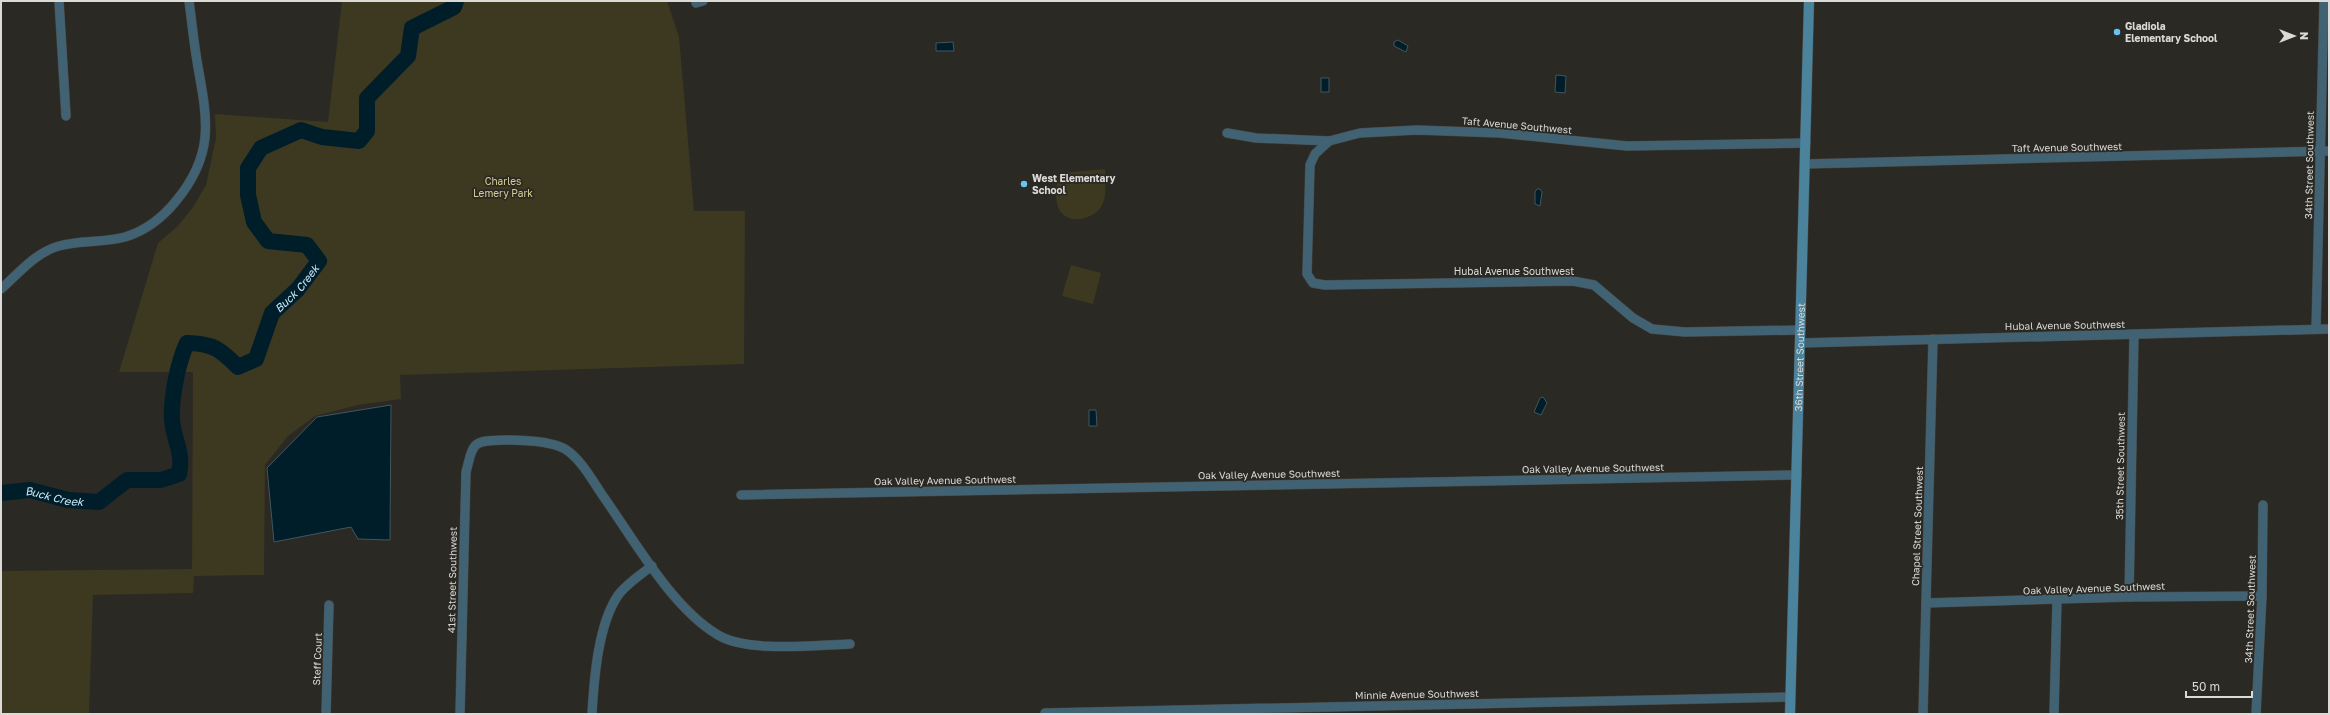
<svg xmlns="http://www.w3.org/2000/svg" width="2330" height="715" viewBox="0 0 2330 715" font-family="'Golos Text',sans-serif">
<rect width="100%" height="100%" fill="#2a2924"/>
<!-- green -->
<g fill="#3c3920">
<polygon points="342,1 667,1 679,37 694,211 745,211 744,364 400,375 401,399 358,405 315,416 288,436 265,465 264,575 194,576 193,593 93,595 89,713 1,714 1,571 192,569 193,372 119,372 158,243 178,226 193,207 206,185 216,138 215,114 328,122"/>
<path d="M 1105,169 C 1105,180 1107,193 1103,203 C 1097,220 1065,227 1058,207 C 1054,196 1057,184 1060,173 Z"/>
<polygon points="1071,265 1101,273 1093,304 1062,296"/>
</g>
<!-- water -->
<g fill="#001d2a" stroke="#42565e">
<polygon points="1398,40 1408,46 1406,52 1394,46 1394,42"/>
<polygon points="953,42 954,51 936,51 936,43"/>
<polygon points="1556,75 1566,76 1565,93 1555,92"/>
<rect x="1321" y="78" width="8" height="14"/>
<polygon points="1537,189 1540,189 1542,192 1540,206 1535,204 1535,192"/>
<polygon points="1543,397 1547,403 1541,415 1534,412 1540,398"/>
<polygon points="391,405 390,540 358,539 351,527 274,542 267,468 317,417"/>
<polygon points="1089,410 1096,410 1097,426 1089,426"/>
</g>
<g fill="none" stroke-linecap="round" stroke-linejoin="round">
<!-- river -->
<path stroke="#001d2a" stroke-width="16" id="s1" d="M 1,493 L 30,490 L 68,500 L 99,502 L 127,480 L 161,480 L 179,474 C 184,451 173,440 172,419 C 171,397 178,362 187,343 C 213,343 221,350 238,367 L 256,359 L 272,313 L 298,289 L 319,261 L 307,245 L 268,241 L 254,222 L 248,195 L 248,168 L 261,148 L 301,130 L 322,137 L 359,141 L 367,131 L 367,98 L 408,56 L 412,28 L 454,7 L 456,1"/>
<!-- street casing -->
<g stroke="#464541" stroke-width="10">
<g id="street">
<polyline points="59,1 66,116"/>
<polyline points="696,3 703,1"/>
<polyline points="1227,133 1256,138 1329,141 1360,133 1417,130 1500,133 1627,146 1806,143"/>
<polyline points="1329,141 1315,154 1310,165 1307,274 1313,283 1325,285 1573,281 1594,285 1633,318 1652,329 1685,332 1801,330"/>
<polyline points="1805,164 2329,151"/>
<path d="M 1,289 C 18,274 36,252 59,246 C 80,240 103,243 125,237 C 145,231 163,217 176,201 C 214,155 208,122 198,67 C 194,45 192,23 189,1"/>
<polyline points="2316,329 2324,1"/>
<polyline points="1801,343 2329,329"/>
<polyline points="741,495 1797,475"/>
<polyline points="2129,597 2134,335"/>
<polyline points="1926,603 2129,597 2262,596"/>
<polyline points="1045,713 1790,697"/>
<polyline points="326,714 329,605"/>
<path d="M 460,714 L 466,472 C 474,441 472,441 505,440 C 520,440 551,441 565,449 C 581,459 592,480 603,496 C 634,540 672,608 718,635 C 748,653 815,645 850,644"/>
<path d="M 592,714 C 594,679 598,623 619,594 C 628,583 641,574 652,566"/>
<polyline points="1923,714 1933,339"/>
<polyline points="2054,714 2057,600"/>
<polyline points="2256,714 2262,596 2263,505"/>
</g>
</g>
<!-- secondary casing -->
<g stroke="#464541" stroke-width="11">
<g id="secondary">
<path id="s2" d="M 1790,714 L 1809,1"/>
</g>
</g>
<!-- street -->
<use href="#street" stroke="#416273" stroke-width="9"/>
<!-- secondary -->
<use href="#secondary" stroke="#4b829c" stroke-width="10"/>
</g>
<!-- markers -->
<g fill="#67c4ef" stroke="#2a2924" stroke-width="1.5">
<circle cx="2117" cy="32" r="4"/>
<circle cx="1024" cy="184" r="4"/>
</g>
<g text-anchor="middle" dominant-baseline="central" stroke-width="3.5" stroke-linejoin="round" paint-order="stroke">
<!-- poi labels -->
<g font-size="10" font-weight="bold" fill="#dbdad7" stroke="#2a2924" text-anchor="start">
<text x="2125" y="26">Gladiola<tspan x="2125" dy="12">Elementary School</tspan></text>
<text x="1032" y="178">West Elementary<tspan x="1032" dy="12">School</tspan></text>
</g>
<!-- street labels -->
<g font-size="10" fill="#dbdad7" stroke="#2a2924">
<text transform="translate(1517 125) rotate(5)">Taft Avenue Southwest</text>
<text transform="translate(2067 147) rotate(-1)">Taft Avenue Southwest</text>
<text transform="translate(2309 165) rotate(-89)">34th Street Southwest</text>
<text x="1514" y="271">Hubal Avenue Southwest</text>
<text transform="translate(2065 325) rotate(-1)">Hubal Avenue Southwest</text>
<text stroke="none"><textPath href="#s2" startOffset="357">36th Street Southwest</textPath></text>
<text transform="translate(2120 466) rotate(-89)">35th Street Southwest</text>
<text transform="translate(1593 468) rotate(-1)">Oak Valley Avenue Southwest</text>
<text transform="translate(1269 474) rotate(-1)">Oak Valley Avenue Southwest</text>
<text transform="translate(945 480) rotate(-1)">Oak Valley Avenue Southwest</text>
<text transform="translate(1917 526) rotate(-88)">Chapel Street Southwest</text>
<text transform="translate(452 580) rotate(-89)">41st Street Southwest</text>
<text transform="translate(2094 588) rotate(-2)">Oak Valley Avenue Southwest</text>
<text transform="translate(2250 609) rotate(-88)">34th Street Southwest</text>
<text transform="translate(317 659) rotate(-88)">Steff Court</text>
<text transform="translate(1417 694) rotate(-1)">Minnie Avenue Southwest</text>
</g>
<!-- park labels -->
<g font-size="10" fill="#d6ce96" stroke="#2a2924">
<text x="503" y="181">Charles<tspan x="503" dy="12">Lemery Park</tspan></text>
</g>
<!-- water labels -->
<g font-size="11" font-style="italic" fill="#c7ebfd" stroke="#2a2924">
<text stroke="none"><textPath href="#s1" startOffset="484">Buck Creek</textPath></text>
<text stroke="none"><textPath href="#s1" startOffset="54">Buck Creek</textPath></text>
</g>
</g>
<!-- border -->
<rect width="2330" height="715" fill="none" stroke="#dbdad7" stroke-width="4"/>
<!-- north arrow -->
<g transform="translate(2294 36) rotate(90)" stroke="#2a2924" stroke-width="3" paint-order="stroke">
<path d="M0-3L7 15L0 10L-7 15Z" fill="#dbdad7"/>
<text y="-6" font-size="11" font-weight="bold" text-anchor="middle" fill="#dbdad7">N</text>
</g>
<!-- scale -->
<path d="M2186 691v6h66v-6" fill="none" stroke="#dbdad7" stroke-width="2"/>
<text x="2192" y="691" font-size="12" fill="#dbdad7" stroke="#2a2924" stroke-width="3" paint-order="stroke">50 m</text>
</svg>
